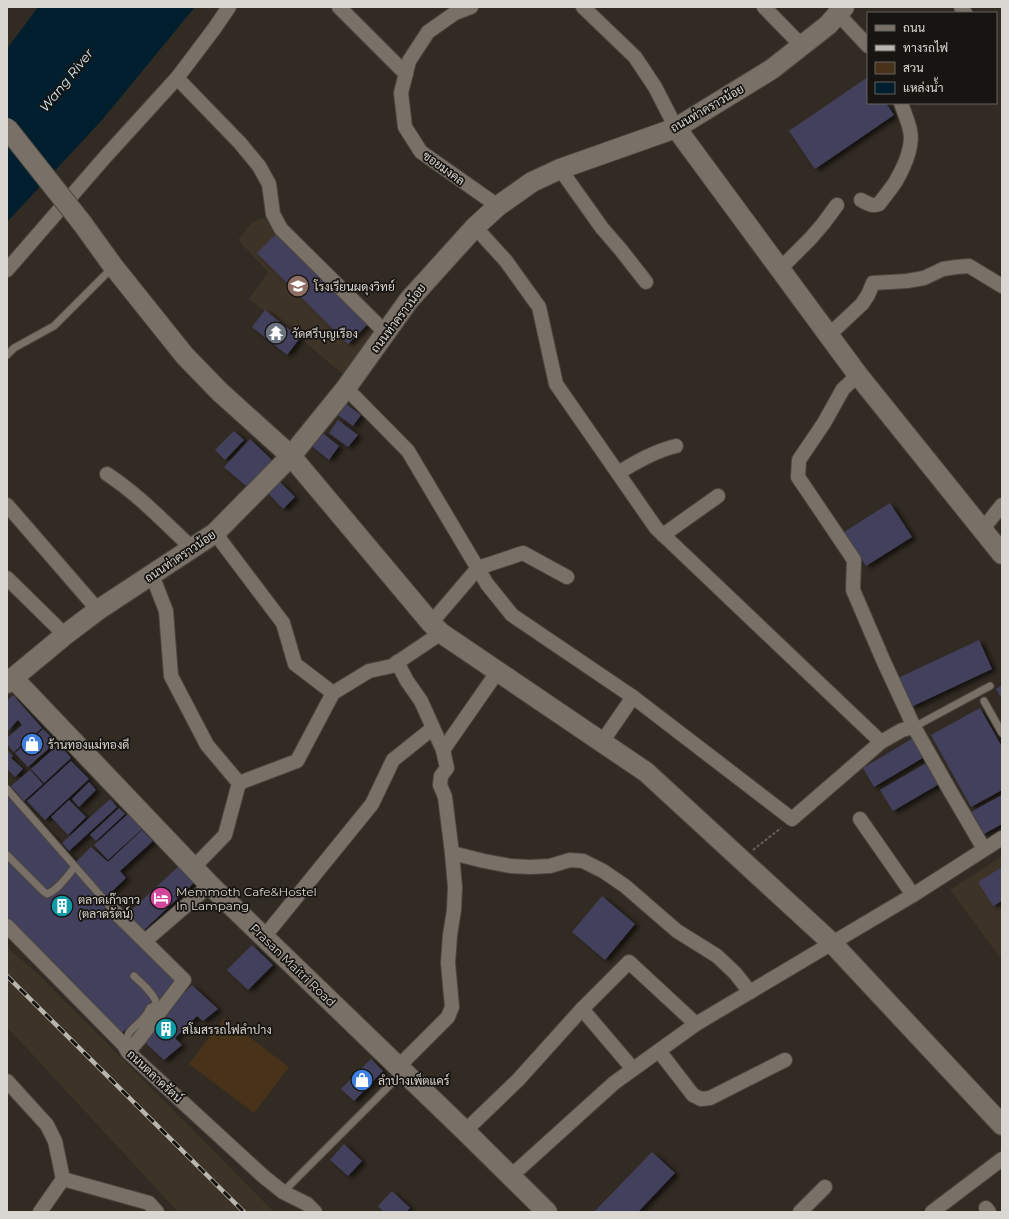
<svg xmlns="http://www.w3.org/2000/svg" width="1009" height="1219" viewBox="0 0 1009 1219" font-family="Montserrat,Sarabun,sans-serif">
<defs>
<filter id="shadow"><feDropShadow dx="4.5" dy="2.5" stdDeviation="2" flood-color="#0009"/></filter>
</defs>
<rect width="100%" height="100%" fill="#322b23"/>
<!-- built -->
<g fill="#3e3327">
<polygon points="273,214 386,333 351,381 300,338 249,299 268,272 238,240 251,223"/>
<polygon points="1002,856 1002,960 950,890"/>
<polygon points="7,947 38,974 274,1212 178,1212 7,1027"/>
</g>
<!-- green -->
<polygon fill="#483219" points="224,1018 289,1067 254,1113 189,1064"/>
<!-- water -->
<polygon fill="#001f2e" points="38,7 195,7 102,120 7,222 7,49"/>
<!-- building -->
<g fill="#43405d" filter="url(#shadow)">
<polygon points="868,77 868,103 886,103 894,115 815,169 789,131"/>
<polygon points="278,232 369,323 348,344 257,253"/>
<polygon points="265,310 300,338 287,355 252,327"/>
<polygon points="346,404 361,415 353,426 338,415"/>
<polygon points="338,420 358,435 348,447 329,433"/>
<polygon points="234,431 244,440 225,460 215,450"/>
<polygon points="320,431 339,446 329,460 309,444"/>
<polygon points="250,439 272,460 247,487 224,467"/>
<polygon points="279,481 295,497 283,509 267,492"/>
<polygon points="890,503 912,537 866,566 844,532"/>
<polygon points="979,640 992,669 911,707 898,678"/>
<polygon points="1002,685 1002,699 996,689"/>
<polygon points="13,695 42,728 14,752 7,744 7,738 22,725 18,720 7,732 7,701"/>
<polygon points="980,708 1002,747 1002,790 971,807 931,735"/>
<polygon points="43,729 56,742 28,767 15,753"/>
<polygon points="915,737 926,756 874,787 863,768"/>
<polygon points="59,744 71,758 44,783 31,769"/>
<polygon points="7,750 13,756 11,758 23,769 15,777 7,769"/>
<polygon points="71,761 89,779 45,820 27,801"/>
<polygon points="928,762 941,783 893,811 880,790"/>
<polygon points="30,770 43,784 24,801 11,786"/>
<polygon points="89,782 96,790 79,807 72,799"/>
<polygon points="7,787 76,862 91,847 108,862 142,830 153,841 120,871 126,878 107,896 125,916 180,865 196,881 141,933 184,980 150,1008 116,1038 7,926"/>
<polygon points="1002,795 1002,824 982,835 969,813"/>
<polygon points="110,799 117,807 69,851 62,843"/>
<polygon points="69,800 86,817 68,835 51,817"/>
<polygon points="119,808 125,814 96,841 90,835"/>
<polygon points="128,814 142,829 108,860 94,845"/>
<polygon points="1002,867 1002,901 993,906 978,882"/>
<polygon points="602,896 635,924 605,960 572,932"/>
<polygon points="252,945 273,965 248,990 227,970"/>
<polygon points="192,985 218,1009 203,1021 197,1016 175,1038 182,1045 164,1060 140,1038"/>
<polygon points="371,1059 383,1071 354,1101 341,1089"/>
<polygon points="344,1144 362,1161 348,1176 330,1160"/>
<polygon points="652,1152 675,1173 638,1212 594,1212"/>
<polygon points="392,1191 410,1208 406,1212 384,1212 378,1206"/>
</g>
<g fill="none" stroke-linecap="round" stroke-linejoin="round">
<!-- lane casing -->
<g stroke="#4b463f" stroke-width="9">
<g id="lane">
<polyline points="7,355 14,348 54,326 112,268"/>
<polyline points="984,701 1002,733"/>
<polyline points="914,727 990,686"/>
<polyline points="7,789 114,911"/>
<path d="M 7,855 L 43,891 L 47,894 C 59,889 67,876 75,867"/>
<path d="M 124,1045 C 126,1042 127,1037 129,1033 C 136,1024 146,1019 150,1008 L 156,1005 C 157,996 141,983 134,976"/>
<polyline points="283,1192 403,1072"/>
</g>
</g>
<!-- street casing -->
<g stroke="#4b463f" stroke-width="16">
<g id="street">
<polyline points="339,7 406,74"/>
<polyline points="471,7 455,13 428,32 409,61 401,93 405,127 421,152 498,206"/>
<polyline points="583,7 635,57 655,87 676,128"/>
<polyline points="764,7 802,46"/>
<polyline points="961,7 965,13"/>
<polyline points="838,14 868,46"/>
<polyline points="177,78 240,143 259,166 269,184 273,214 281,229 386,333"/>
<polyline points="560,169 602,228 621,250 646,282"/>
<path d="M 861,200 C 867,203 872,207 879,204 C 885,196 891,189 896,181 C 904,167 914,147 910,130 C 908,121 904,112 901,103"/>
<polyline points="475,227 506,261 539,307 556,384 656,528 881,742"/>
<polyline points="780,269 810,239 823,224 837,205"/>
<polyline points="7,270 106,156 177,78 214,29 229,7"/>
<polyline points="829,335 862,304 868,295 873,283 907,281 924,278 943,269 956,267 969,266 1002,286"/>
<polyline points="858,375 843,389 824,423 799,460 798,477 854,560 853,590 883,660 914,727 949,789 984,849"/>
<polyline points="346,388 408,451 487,584 512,615 633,697 792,819 881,742 902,730 914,727"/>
<path d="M 618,473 C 636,462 655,451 676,446"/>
<path d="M 107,474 C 139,495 165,523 192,548"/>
<polyline points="7,505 98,610"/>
<polyline points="982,530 1002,505"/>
<polyline points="215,533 283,623 295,664 333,693"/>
<polyline points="663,535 718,496"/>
<polyline points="152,575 166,611 171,676 207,745 239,783 225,835 193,868"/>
<polyline points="7,578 65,635"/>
<polyline points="431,623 478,568 523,553 567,577"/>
<polyline points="397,662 407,681 421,701 443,750 447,768 441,776 440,785 445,797 452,853 455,887 454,910 450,935 448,963 452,1007 448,1017 398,1067"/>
<polyline points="602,742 633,697"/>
<polyline points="443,750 498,671"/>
<polyline points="239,783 297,761 333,693 369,671 392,666 441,633"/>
<polyline points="860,819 913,895"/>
<polyline points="452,853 484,861 510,866 530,867 550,866 570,860 583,861 603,871 625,886 677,931 717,956 735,973 750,992"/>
<polyline points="114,911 184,980 140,1038 128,1052"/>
<polyline points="7,926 124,1045 128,1052 263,1176 283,1192 307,1204 315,1212"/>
<polyline points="264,937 372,804 393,760 433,728"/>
<polyline points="145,941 210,885"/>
<polyline points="582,1009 633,1069"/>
<polyline points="659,1051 693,1095 701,1099 710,1098 785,1060"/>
<polyline points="7,1081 47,1125 55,1141 63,1179"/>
<polyline points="465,1131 518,1080 582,1009 629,962 696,1024"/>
<polyline points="510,1177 614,1083 696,1024 913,895 1002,838"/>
<polyline points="986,1208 989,1212"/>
<polyline points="40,1212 63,1179 149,1203 157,1212"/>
<polyline points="800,1212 825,1187"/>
<polyline points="932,1212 1002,1159"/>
</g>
</g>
<!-- secondary casing -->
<g stroke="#4b463f" stroke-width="22">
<g id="secondary">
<polyline points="676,128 858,375 1002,554"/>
<polyline points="82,223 113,266 185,356 220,392 291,456 431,623 441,633 646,772 832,943 1002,1125"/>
<polyline points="13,678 210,885 465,1131 547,1212"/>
<polyline points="7,683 65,635 98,610 215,533 291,456 346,388 409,300 475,227 498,206 532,182 560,169 676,128 772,69 828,25 844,7"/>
</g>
</g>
<!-- path -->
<polyline stroke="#67615a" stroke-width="2" stroke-dasharray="3 2" stroke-linecap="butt" points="753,850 781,828"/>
<!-- lane -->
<use href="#lane" stroke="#797168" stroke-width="7"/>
<!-- street -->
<use href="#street" stroke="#797168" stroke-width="14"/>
<!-- secondary -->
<use href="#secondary" stroke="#797168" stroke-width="20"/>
<!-- rail casing -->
<g stroke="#b9b5af" stroke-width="4.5">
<polyline id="rail" points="7,976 244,1212"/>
</g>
<!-- rail -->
<use href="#rail" stroke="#171411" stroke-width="3" stroke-dasharray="9" stroke-linecap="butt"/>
<!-- secondary-bridge casing -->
<g stroke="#4b463f" stroke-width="22" stroke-linecap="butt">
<polyline id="secondary-bridge" points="7,128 82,223"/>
</g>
<!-- secondary-bridge -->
<use href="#secondary-bridge" stroke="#797168" stroke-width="20"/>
</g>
<!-- icons -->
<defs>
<g id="school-disc" transform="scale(1.15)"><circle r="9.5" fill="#8d6e63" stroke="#171411"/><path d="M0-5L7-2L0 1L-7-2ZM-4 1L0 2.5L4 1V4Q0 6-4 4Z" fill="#fff"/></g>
<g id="temple-disc" transform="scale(1.15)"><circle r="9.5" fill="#6b7280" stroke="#171411"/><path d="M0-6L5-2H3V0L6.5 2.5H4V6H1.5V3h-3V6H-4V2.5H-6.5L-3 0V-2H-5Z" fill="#fff"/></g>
<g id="shop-disc" transform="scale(1.15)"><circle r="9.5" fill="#3f7fe0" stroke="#171411"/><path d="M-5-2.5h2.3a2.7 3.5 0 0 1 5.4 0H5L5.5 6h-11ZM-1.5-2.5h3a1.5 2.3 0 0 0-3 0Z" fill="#fff"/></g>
<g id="hotel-disc" transform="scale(1.15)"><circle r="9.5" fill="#d1479c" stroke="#171411"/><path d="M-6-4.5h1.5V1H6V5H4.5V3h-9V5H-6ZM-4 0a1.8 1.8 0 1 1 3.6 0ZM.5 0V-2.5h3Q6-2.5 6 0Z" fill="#fff"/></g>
<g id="building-disc" transform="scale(1.15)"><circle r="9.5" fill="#0f9aa8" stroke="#171411"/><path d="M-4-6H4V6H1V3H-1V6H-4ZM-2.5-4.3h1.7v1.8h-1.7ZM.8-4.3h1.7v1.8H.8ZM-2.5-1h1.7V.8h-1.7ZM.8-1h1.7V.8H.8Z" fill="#fff"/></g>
</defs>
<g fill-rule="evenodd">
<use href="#school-disc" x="298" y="286"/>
<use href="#temple-disc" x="276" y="333"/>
<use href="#shop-disc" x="32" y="744"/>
<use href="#hotel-disc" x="161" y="898"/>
<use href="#building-disc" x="62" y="906"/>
<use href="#building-disc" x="166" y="1029"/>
<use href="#shop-disc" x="362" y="1080"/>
</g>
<g text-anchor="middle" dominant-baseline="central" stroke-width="3.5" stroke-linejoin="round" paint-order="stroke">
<!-- street labels -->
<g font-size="12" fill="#dad6d1" stroke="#171411">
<text transform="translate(707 108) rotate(-30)">ถนนท่าคราวน้อย</text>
<text transform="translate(444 168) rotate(36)">ซอยมงคล</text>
<text transform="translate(398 318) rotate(-53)">ถนนท่าคราวน้อย</text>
<text transform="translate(180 556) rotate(-34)">ถนนท่าคราวน้อย</text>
<text transform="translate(293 965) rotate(44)">Prasan Maitri Road</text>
<text transform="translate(155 1076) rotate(43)">ถนนตลาดรัตน์</text>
</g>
<!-- poi labels -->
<g font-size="12" fill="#dad6d1" stroke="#171411" text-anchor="start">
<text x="314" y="286">โรงเรียนผดุงวิทย์</text>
<text x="292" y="333">วัดศรีบุญเรือง</text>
<text x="48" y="744">ร้านทองแม่ทองดี</text>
<text x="176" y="891">Memmoth Cafe&amp;Hostel<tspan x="176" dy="14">In Lampang</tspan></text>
<text x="78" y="899">ตลาดเก๊าจาว<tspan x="78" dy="14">(ตลาดรัตน์)</tspan></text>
<text x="182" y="1029">สโมสรรถไฟลำปาง</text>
<text x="378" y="1080">ลำปางเพ็ตแคร์</text>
</g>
<!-- water labels -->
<g font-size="13" font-style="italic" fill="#d0e9f6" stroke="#171411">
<text transform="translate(66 80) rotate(-51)">Wang River</text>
</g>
</g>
<!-- border -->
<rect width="1009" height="1219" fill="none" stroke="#dad6d1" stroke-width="16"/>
<!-- legend -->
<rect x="867" y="12" width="130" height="92" fill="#171411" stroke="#65625e"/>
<rect x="875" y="25" width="20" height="6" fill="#797168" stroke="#65625e"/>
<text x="903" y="32" font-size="12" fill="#dad6d1">ถนน</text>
<rect x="875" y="45" width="20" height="6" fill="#b9b5af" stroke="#65625e"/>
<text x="903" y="52" font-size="12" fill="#dad6d1">ทางรถไฟ</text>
<rect x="875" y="62" width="20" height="12" fill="#483219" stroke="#65625e"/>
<text x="903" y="72" font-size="12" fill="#dad6d1">สวน</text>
<rect x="875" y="82" width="20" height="12" fill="#001f2e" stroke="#65625e"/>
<text x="903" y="92" font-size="12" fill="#dad6d1">แหล่งน้ำ</text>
</svg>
